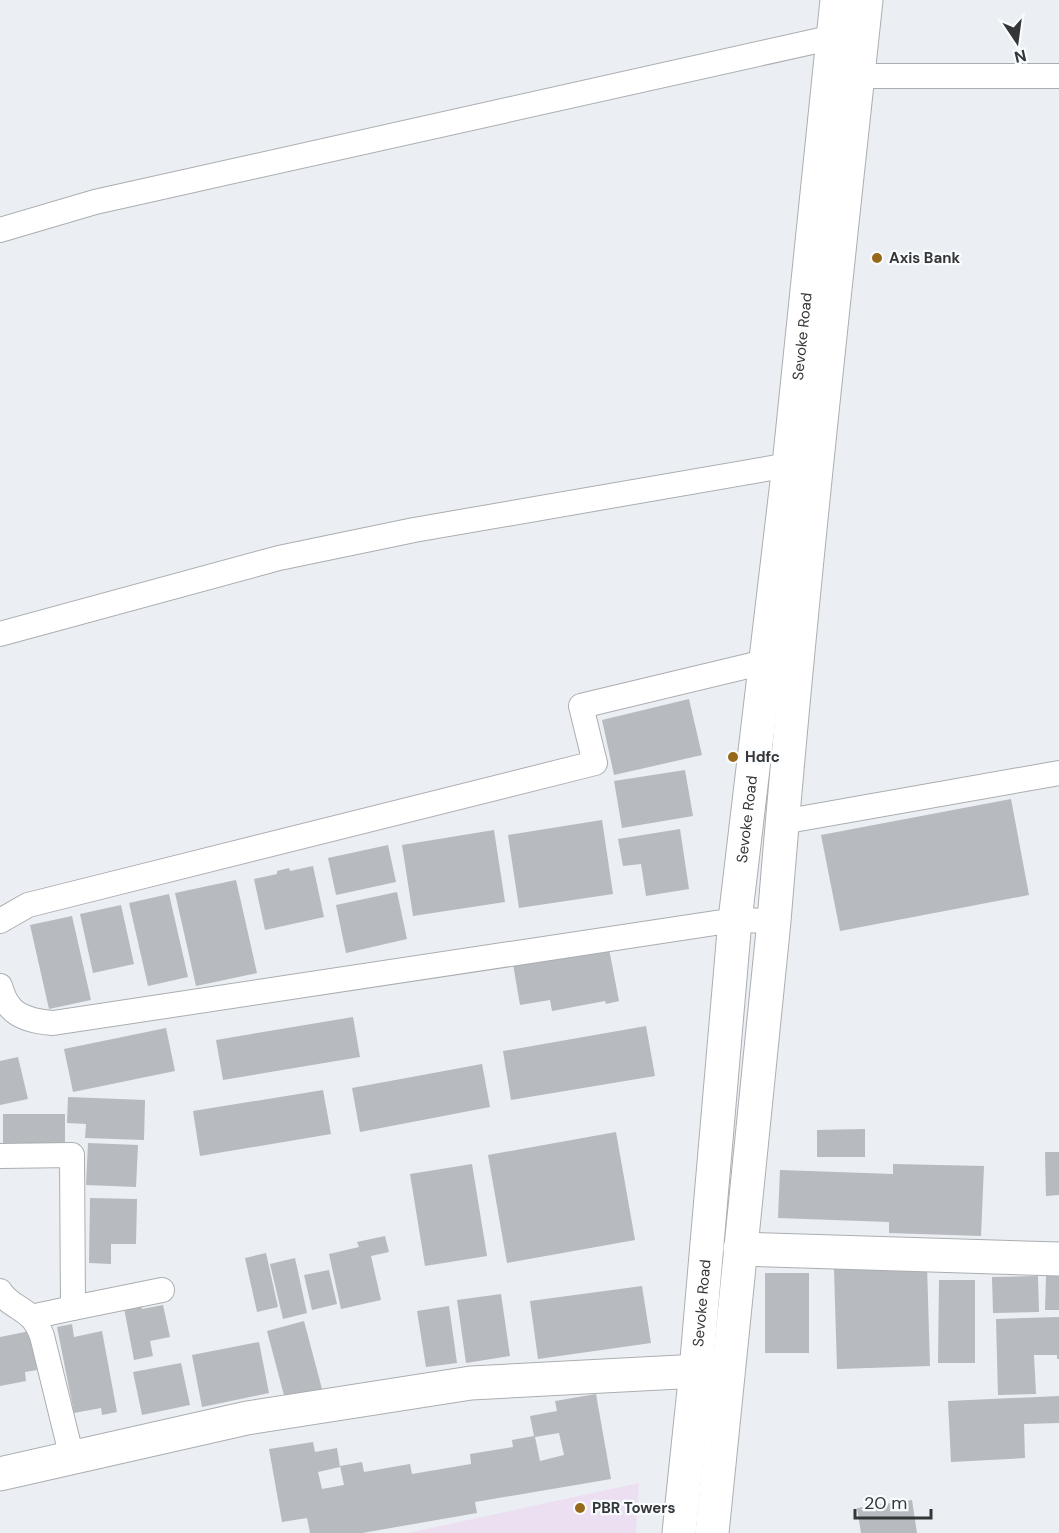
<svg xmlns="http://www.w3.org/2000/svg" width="1059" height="1533" viewBox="0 0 1059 1533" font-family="'DM Sans',sans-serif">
<rect width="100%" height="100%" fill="#ebeef2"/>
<!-- commercial -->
<polygon fill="#ecdff2" points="639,1483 636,1533 408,1533"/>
<!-- building -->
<g fill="#b7babe" fill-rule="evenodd">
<polygon points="689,699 702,755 614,775 602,720"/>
<polygon points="685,770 693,816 622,828 614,781"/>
<polygon points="1011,799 1029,895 840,931 821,835"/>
<polygon points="602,820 613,894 519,908 508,835"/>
<polygon points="680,829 689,889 646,896 641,864 623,866 618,839"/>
<polygon points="494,830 505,902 413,916 402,845"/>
<polygon points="388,845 396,882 336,895 328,858"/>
<polygon points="313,866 324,917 265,930 254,879 277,874 277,871 289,868 290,871"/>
<polygon points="236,880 257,973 196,986 175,893"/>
<polygon points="397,892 407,939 346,953 336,905"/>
<polygon points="169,894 188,977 148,986 129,903"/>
<polygon points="121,905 134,964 93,973 80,914"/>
<polygon points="72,916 91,1000 49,1009 30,925"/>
<polygon points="609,949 619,1001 606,1004 605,1001 552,1011 550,1000 520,1005 513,964"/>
<polygon points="353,1017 360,1057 223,1080 216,1040"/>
<polygon points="646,1026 655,1076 511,1100 503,1051"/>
<polygon points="166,1028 175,1071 73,1092 64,1049"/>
<polygon points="18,1057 28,1099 0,1105 0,1061"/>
<polygon points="482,1064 490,1107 360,1132 352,1088"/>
<polygon points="323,1090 331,1134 200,1156 193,1111"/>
<polygon points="68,1097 145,1100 144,1140 85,1138 86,1124 67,1123"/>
<polygon points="3,1114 65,1114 65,1146 3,1147"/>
<polygon points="865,1129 865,1157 817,1157 817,1130"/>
<polygon points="616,1132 635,1240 507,1263 488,1155"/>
<polygon points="88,1143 138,1145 136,1187 86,1185"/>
<polygon points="1045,1152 1059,1152 1059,1195 1046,1196"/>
<polygon points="472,1164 487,1256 425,1266 410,1174"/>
<polygon points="893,1164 984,1166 981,1236 889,1233 889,1222 778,1218 780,1170 893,1174"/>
<polygon points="90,1198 137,1199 136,1244 111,1244 111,1264 89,1263"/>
<polygon points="385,1236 389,1252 371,1256 381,1300 341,1309 329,1254 359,1247 357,1242"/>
<polygon points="266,1253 278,1307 257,1312 245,1258"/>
<polygon points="295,1258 307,1313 283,1319 270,1264"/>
<polygon points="927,1265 930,1366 837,1369 834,1269"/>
<polygon points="329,1270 337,1304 312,1310 304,1275"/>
<rect x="765" y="1273" width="44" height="80"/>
<polygon points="1038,1276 1039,1312 993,1313 992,1277"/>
<polygon points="1046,1276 1059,1276 1059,1310 1045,1310"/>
<polygon points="939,1280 975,1280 975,1363 938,1363"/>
<polygon points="642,1286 651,1343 538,1359 530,1301"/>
<polygon points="501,1294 510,1356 466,1363 457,1300"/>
<polygon points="141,1305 142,1309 163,1305 170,1337 150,1341 153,1356 134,1360 124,1308"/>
<polygon points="449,1306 457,1363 426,1367 417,1311"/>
<polygon points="1059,1317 1059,1359 1057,1359 1057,1355 1034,1355 1036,1394 998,1395 996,1319"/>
<polygon points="304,1321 322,1389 285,1399 267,1331"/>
<polygon points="72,1324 74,1337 102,1331 117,1412 102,1415 101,1408 74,1413 57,1327"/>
<polygon points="30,1331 37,1370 25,1372 26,1381 0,1386 0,1337"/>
<polygon points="259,1342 269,1393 202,1407 192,1355"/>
<polygon points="181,1363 190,1405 142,1415 133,1372"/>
<path d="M 596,1394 L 611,1479 L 475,1502 L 477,1513 L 362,1533 L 310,1533 L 307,1518 L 282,1522 L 269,1449 L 313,1442 L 315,1452 L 337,1448 L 340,1467 L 318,1472 L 322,1489 L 344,1485 L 340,1466 L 362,1462 L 364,1472 L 410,1464 L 412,1474 L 471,1464 L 470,1454 L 513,1447 L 512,1440 L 534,1436 L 530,1416 L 557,1411 L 555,1401 ZM 559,1433 L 564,1455 L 540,1461 L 535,1437 Z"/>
<polygon points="1059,1396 1059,1423 1024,1424 1025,1458 951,1462 948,1401"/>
<polygon points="912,1500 917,1533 861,1533 857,1508"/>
</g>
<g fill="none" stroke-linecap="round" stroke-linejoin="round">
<!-- street casing -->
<g stroke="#abaeb1" stroke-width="26">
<g id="street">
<polyline points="858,76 1059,76"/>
<polyline points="0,230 95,202 834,37"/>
<polyline points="0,634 279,558 414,530 789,465"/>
<polyline points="782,822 1059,773"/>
<polyline points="0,921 28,905 595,763 581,706 765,662"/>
<path d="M 0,986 C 2,992 4,999 8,1004 C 16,1018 38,1022 53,1023 L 735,920 L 774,921"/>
<polyline points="0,1156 72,1155 73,1308 162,1290"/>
<path d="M 0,1291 C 7,1303 20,1307 30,1316 C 36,1321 39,1328 42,1336 L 72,1458"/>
<polyline points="31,1317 73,1308"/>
</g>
</g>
<!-- secondary casing -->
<g stroke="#abaeb1" stroke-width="35">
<g id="secondary">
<polyline points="740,1249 1059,1259"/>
<polyline points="0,1474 247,1418 471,1383 718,1370"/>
<path id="s1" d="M 679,1533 L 696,1371 L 735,920 L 789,465 L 837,0"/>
<path d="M 712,1533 L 774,921 C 799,613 833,307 866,0"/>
</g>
</g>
<!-- street -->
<use href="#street" stroke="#fff" stroke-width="24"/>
<!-- secondary -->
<use href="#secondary" stroke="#fff" stroke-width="33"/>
</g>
<!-- markers -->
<g fill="#98681a" stroke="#f9fcff" stroke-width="2">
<circle cx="877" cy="258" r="6"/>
<circle cx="733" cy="757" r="6"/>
<circle cx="580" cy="1508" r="6"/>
</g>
<g text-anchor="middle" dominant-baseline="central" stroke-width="4.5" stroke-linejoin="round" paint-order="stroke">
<!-- poi labels -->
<g font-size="15" font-weight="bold" fill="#353637" stroke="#f9fcff" text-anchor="start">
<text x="889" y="258">Axis Bank</text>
<text x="745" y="757">Hdfc</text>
<text x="592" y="1508">PBR Towers</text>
</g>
<!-- street labels -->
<g font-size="15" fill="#353637" stroke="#f9fcff">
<text stroke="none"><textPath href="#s1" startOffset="1203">Sevoke Road</textPath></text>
<text stroke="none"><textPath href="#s1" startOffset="717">Sevoke Road</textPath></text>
<text stroke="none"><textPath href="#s1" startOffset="231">Sevoke Road</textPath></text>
</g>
</g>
<!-- north arrow -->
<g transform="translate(1017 42) rotate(167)" stroke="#f9fcff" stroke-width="4.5" paint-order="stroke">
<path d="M0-4.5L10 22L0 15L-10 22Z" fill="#353637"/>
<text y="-9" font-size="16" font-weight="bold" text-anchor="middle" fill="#353637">N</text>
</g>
<!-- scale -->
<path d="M855 1509v9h76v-9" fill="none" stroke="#353637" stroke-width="3"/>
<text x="864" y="1509" font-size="18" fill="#353637" stroke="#f9fcff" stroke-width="4.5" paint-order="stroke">20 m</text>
</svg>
